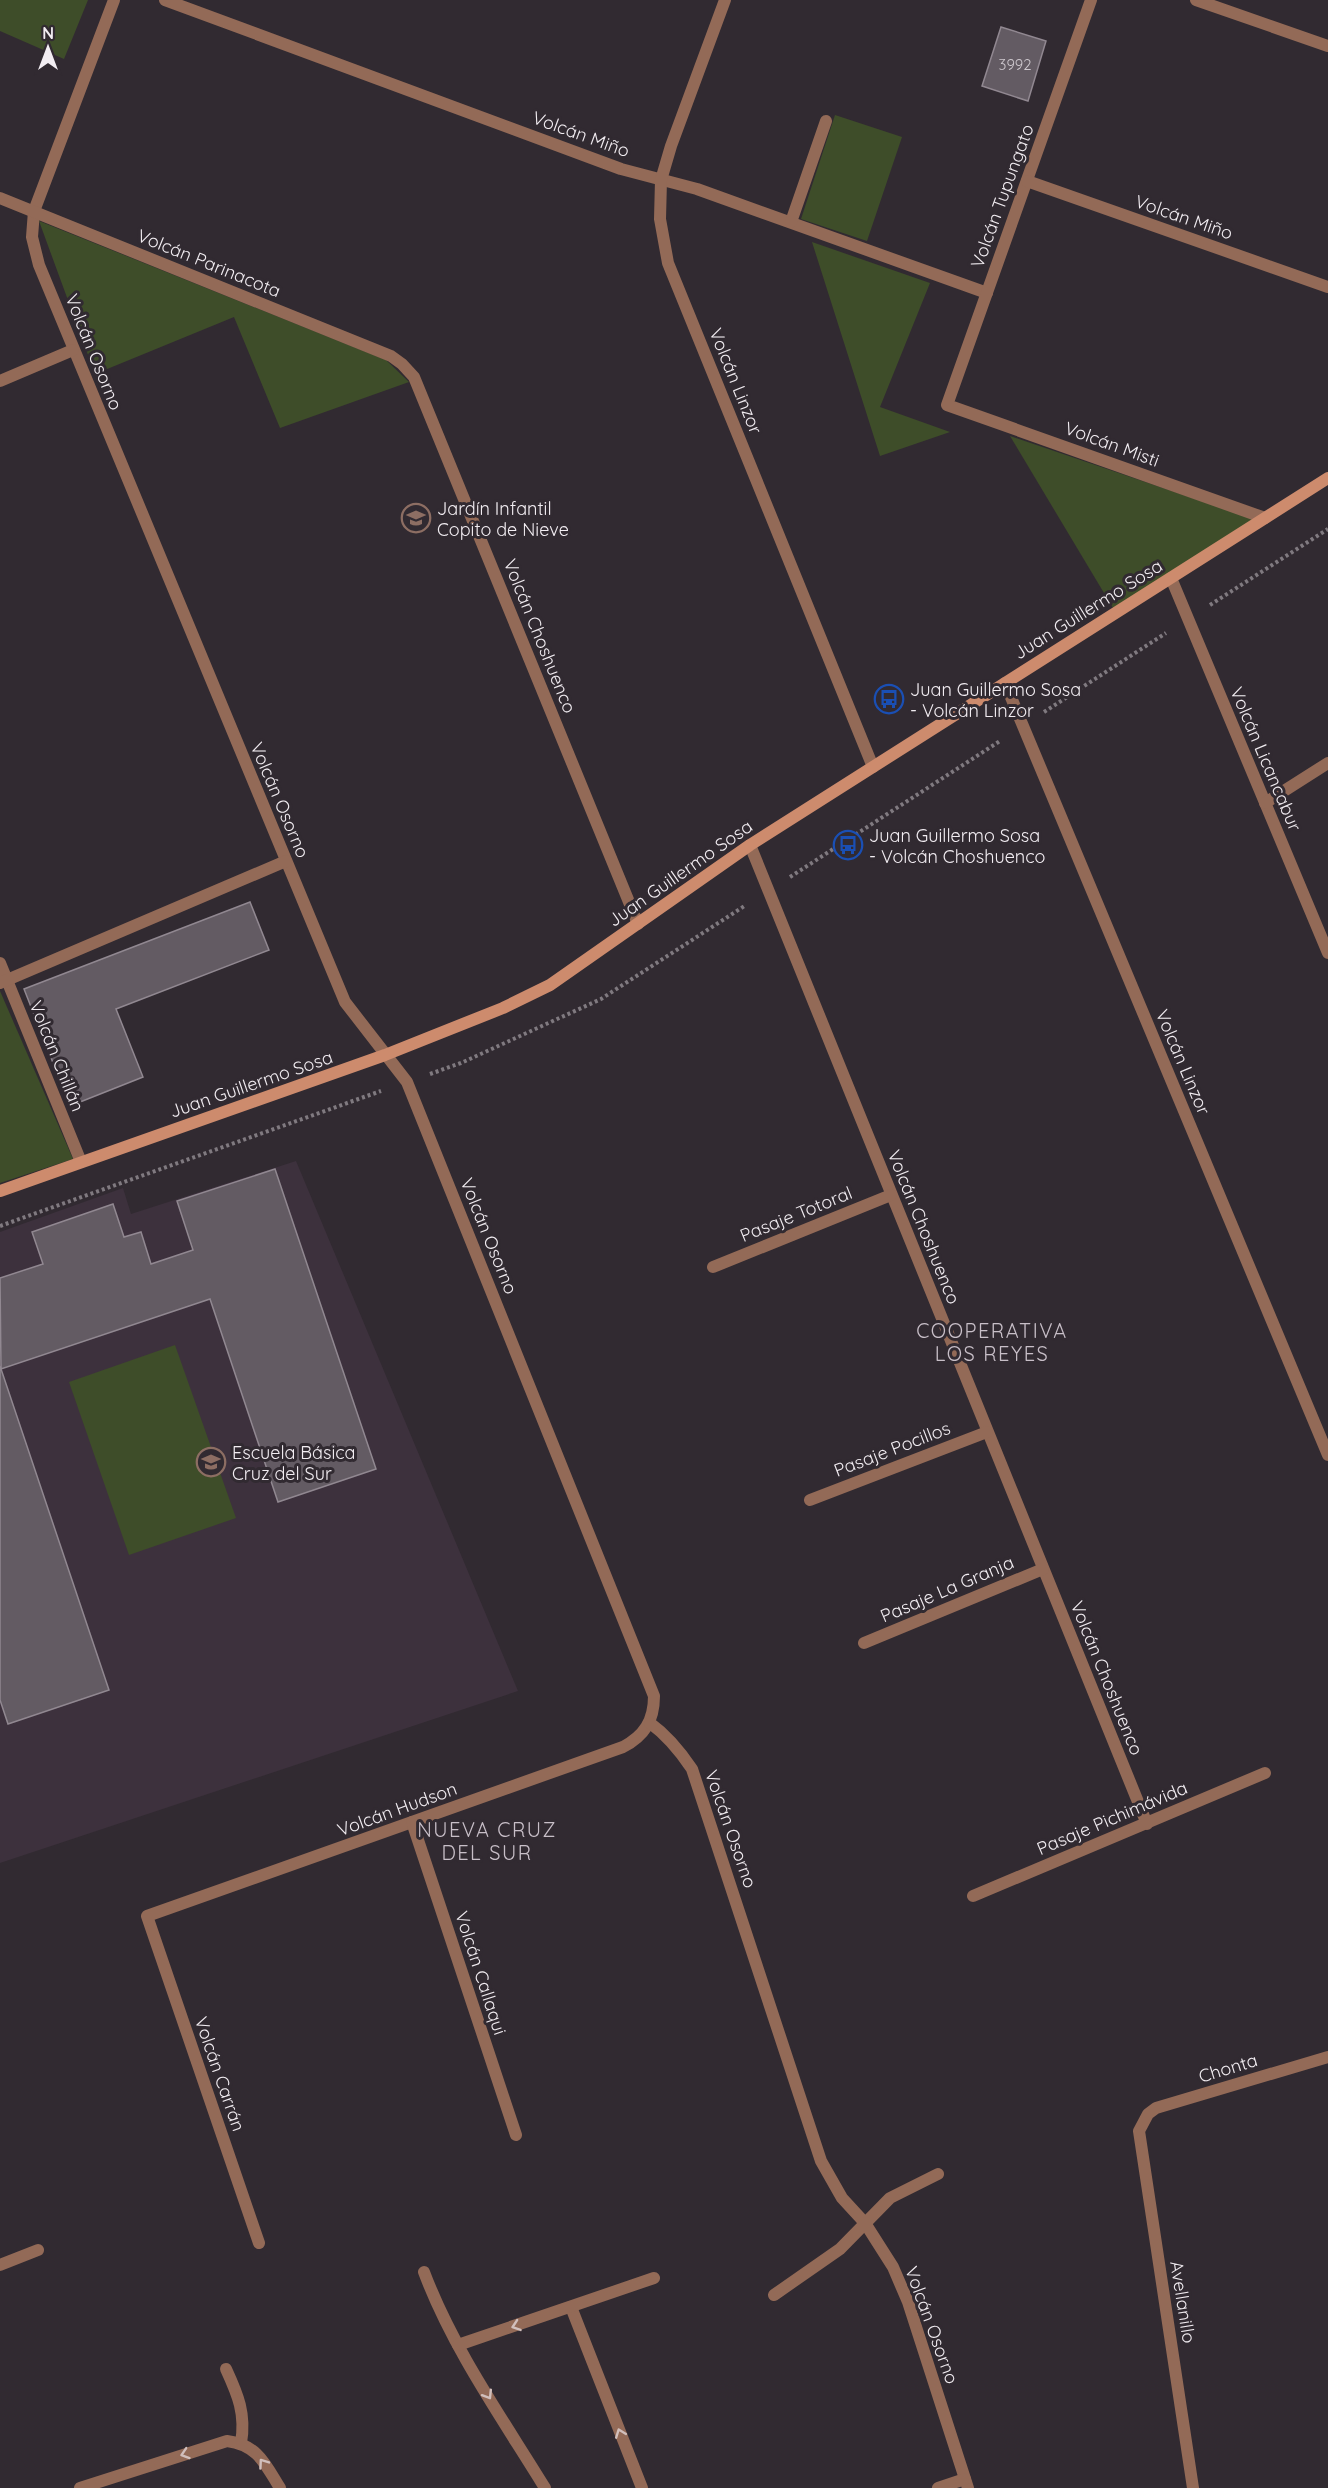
<svg xmlns="http://www.w3.org/2000/svg" width="1328" height="2488" viewBox="0 0 1328 2488" font-family="Quicksand,sans-serif">
<rect width="100%" height="100%" fill="#312a31"/>
<!-- built -->
<polygon fill="#3d313d" points="296,1161 518,1691 0,1863 0,1232 123,1188 131,1214"/>
<!-- green -->
<g fill="#3e4d29">
<polygon points="0,0 88,0 64,59 0,31"/>
<polygon points="835,115 902,137 867,241 801,219"/>
<polygon points="39,221 386,360 409,382 280,428 234,317 95,374"/>
<polygon points="812,242 930,283 880,407 950,432 880,456"/>
<polygon points="1010,436 1257,520 1113,608"/>
<polygon points="0,991 73,1159 0,1183"/>
<polygon points="175,1345 236,1518 129,1555 69,1382"/>
</g>
<!-- building -->
<g fill="#635b63" stroke="#918891" stroke-width="1.5">
<polygon points="1001,27 1046,41 1028,101 982,86"/>
<polygon points="250,902 269,950 116,1009 143,1077 70,1106 24,989"/>
<polygon points="275,1169 376,1469 278,1502 210,1299 1,1369 0,1278 43,1264 32,1232 113,1204 124,1237 141,1232 151,1264 193,1250 177,1201"/>
<polygon points="0,1366 109,1690 8,1724 0,1700"/>
</g>
<g fill="none" stroke-linecap="round" stroke-linejoin="round">
<!-- path -->
<g stroke="#807a80" stroke-width="4" stroke-dasharray="3 3" stroke-linecap="butt">
<polyline points="1210,605 1328,529"/>
<polyline points="1044,712 1166,633"/>
<polyline points="790,877 1000,741"/>
<polyline points="430,1074 461,1063 601,999 746,905"/>
<polyline points="0,1226 381,1091"/>
</g>
<!-- street -->
<g stroke="#936a57" stroke-width="12">
<path d="M 114,0 L 34,211 L 32,237 L 39,265 L 345,1002 L 407,1082 L 654,1696 C 654,1721 644,1736 623,1747 L 147,1916 L 259,2243"/>
<polyline points="165,0 621,169 697,189 987,293"/>
<polyline points="725,0 671,146 661,180 660,219 668,263 873,767"/>
<polyline points="1091,0 947,405 1265,518"/>
<polyline points="1196,0 1328,46"/>
<polyline points="1027,181 1328,287"/>
<polyline points="0,198 391,356 402,364 414,377 638,924"/>
<polyline points="791,222 826,121"/>
<polyline points="0,381 73,350"/>
<polyline points="1171,578 1328,953"/>
<polyline points="1005,683 1328,1455"/>
<polyline points="1265,803 1328,763"/>
<polyline points="750,845 1147,1824"/>
<polyline points="0,963 81,1162"/>
<polyline points="0,983 286,861"/>
<polyline points="713,1267 891,1195"/>
<polyline points="810,1500 987,1432"/>
<polyline points="864,1643 1043,1569"/>
<path d="M 650,1723 C 668,1736 680,1751 692,1769 L 821,2161 L 842,2198 L 865,2223 L 893,2267 L 908,2302 L 968,2488"/>
<polyline points="412,1822 516,2135"/>
<polyline points="973,1896 1265,1773"/>
<polyline points="0,2265 38,2250"/>
<path d="M 424,2272 C 453,2349 502,2418 545,2488"/>
<polyline points="774,2295 840,2249 890,2198 938,2174"/>
<polyline points="571,2307 642,2488"/>
<polyline points="458,2345 654,2278"/>
<path d="M 226,2369 C 238,2395 246,2414 241,2443"/>
<path d="M 80,2488 L 227,2441 C 258,2445 265,2464 280,2488"/>
<polyline points="938,2488 965,2479"/>
<polyline points="1193,2488 1139,2131 1148,2114 1156,2108 1328,2057"/>
</g>
<!-- secondary -->
<polyline stroke="#cd8b6d" stroke-width="12" points="0,1191 385,1055 503,1008 550,985 750,845 1328,478"/>
</g>
<!-- one-way arrows -->
<defs><path id="oneway-chevron" d="M-2-3.5L2.5 0L-2 3.5" fill="none" stroke-width="1.6" stroke-linecap="round" stroke-linejoin="round" transform="scale(1.5)"/></defs>
<g stroke="#d1bfbc">
<use href="#oneway-chevron" transform="translate(516 2326) rotate(161)"/>
<use href="#oneway-chevron" transform="translate(488 2395) rotate(58)"/>
<use href="#oneway-chevron" transform="translate(620 2433) rotate(-111)"/>
<use href="#oneway-chevron" transform="translate(185 2454) rotate(162)"/>
<use href="#oneway-chevron" transform="translate(263 2463) rotate(-125)"/>
</g>
<!-- icons -->
<defs>
<g id="school-ring" transform="scale(1.5)"><circle r="9.5" fill="#312a31" stroke="#8d6e63" stroke-width="1.5"/><path d="M0-5L7-2L0 1L-7-2ZM-4 1L0 2.5L4 1V4Q0 6-4 4Z" fill="#8d6e63"/></g>
<g id="bus-ring" transform="scale(1.5)"><circle r="9.5" fill="#312a31" stroke="#1a4fb4" stroke-width="1.5"/><path d="M-5-6H5V4H4V6H2V4H-2V6H-4V4H-5ZM-3.5-4V0h7V-4ZM-3.5 1.2v1.5H-2V1.2ZM2 1.2v1.5H3.5V1.2Z" fill="#1a4fb4"/></g>
</defs>
<g fill-rule="evenodd">
<use href="#school-ring" x="416" y="518"/>
<use href="#bus-ring" x="889" y="699"/>
<use href="#bus-ring" x="848" y="845"/>
<use href="#school-ring" x="211" y="1462"/>
</g>
<g text-anchor="middle" dominant-baseline="central" stroke-width="6" stroke-linejoin="round" paint-order="stroke">
<!-- number labels -->
<g font-size="15" fill="#cec8ce">
<text x="1015" y="64">3992</text>
</g>
<!-- street labels -->
<g font-size="18" fill="#f2edf2" stroke="#312a31">
<text transform="translate(581 134) rotate(20)">Volcán Miño</text>
<text transform="translate(1002 196) rotate(-70)">Volcán Tupungato</text>
<text transform="translate(1184 217) rotate(19)">Volcán Miño</text>
<text transform="translate(209 263) rotate(22)">Volcán Parinacota</text>
<text transform="translate(94 352) rotate(68)">Volcán Osorno</text>
<text transform="translate(736 381) rotate(68)">Volcán Linzor</text>
<text transform="translate(1112 444) rotate(20)">Volcán Misti</text>
<text transform="translate(1088 609) rotate(-32)">Juan Guillermo Sosa</text>
<text transform="translate(540 636) rotate(68)">Volcán Choshuenco</text>
<text transform="translate(1266 759) rotate(67)">Volcán Licancabur</text>
<text transform="translate(280 800) rotate(67)">Volcán Osorno</text>
<text transform="translate(680 873) rotate(-35)">Juan Guillermo Sosa</text>
<text transform="translate(57 1056) rotate(68)">Volcán Chillán</text>
<text transform="translate(1183 1062) rotate(67)">Volcán Linzor</text>
<text transform="translate(251 1084) rotate(-19)">Juan Guillermo Sosa</text>
<text transform="translate(796 1214) rotate(-22)">Pasaje Totoral</text>
<text transform="translate(924 1227) rotate(68)">Volcán Choshuenco</text>
<text transform="translate(489 1236) rotate(68)">Volcán Osorno</text>
<text transform="translate(892 1449) rotate(-21)">Pasaje Pocillos</text>
<text transform="translate(947 1589) rotate(-23)">Pasaje La Granja</text>
<text transform="translate(1107 1678) rotate(68)">Volcán Choshuenco</text>
<text transform="translate(397 1809) rotate(-20)">Volcán Hudson</text>
<text transform="translate(1112 1818) rotate(-23)">Pasaje Pichimávida</text>
<text transform="translate(731 1829) rotate(71)">Volcán Osorno</text>
<text transform="translate(481 1973) rotate(72)">Volcán Callaqui</text>
<text transform="translate(1228 2068) rotate(-17)">Chonta</text>
<text transform="translate(220 2074) rotate(71)">Volcán Carrán</text>
<text transform="translate(1183 2302) rotate(81)">Avellanillo</text>
<text transform="translate(932 2325) rotate(70)">Volcán Osorno</text>
</g>
<!-- poi labels -->
<g font-size="18" fill="#f2edf2" stroke="#312a31" text-anchor="start">
<text x="437" y="508">Jardín Infantil<tspan x="437" dy="21">Copito de Nieve</tspan></text>
<text x="910" y="689">Juan Guillermo Sosa<tspan x="910" dy="21">- Volcán Linzor</tspan></text>
<text x="869" y="835">Juan Guillermo Sosa<tspan x="869" dy="21">- Volcán Choshuenco</tspan></text>
<text x="232" y="1452">Escuela Básica<tspan x="232" dy="21">Cruz del Sur</tspan></text>
</g>
<!-- neighbourhood labels -->
<g font-size="20" letter-spacing="1.5" fill="#c8bfc8" stroke="#312a31">
<text x="992" y="1330">COOPERATIVA<tspan x="992" dy="23">LOS REYES</tspan></text>
<text x="487" y="1829">NUEVA CRUZ<tspan x="487" dy="23">DEL SUR</tspan></text>
</g>
</g>
<!-- north arrow -->
<g transform="translate(48 48)" stroke="#312a31" stroke-width="4.5" paint-order="stroke">
<path d="M0-4.5L10 22L0 15L-10 22Z" fill="#f2edf2"/>
<text y="-9" font-size="16" font-weight="bold" text-anchor="middle" fill="#f2edf2">N</text>
</g>
</svg>
